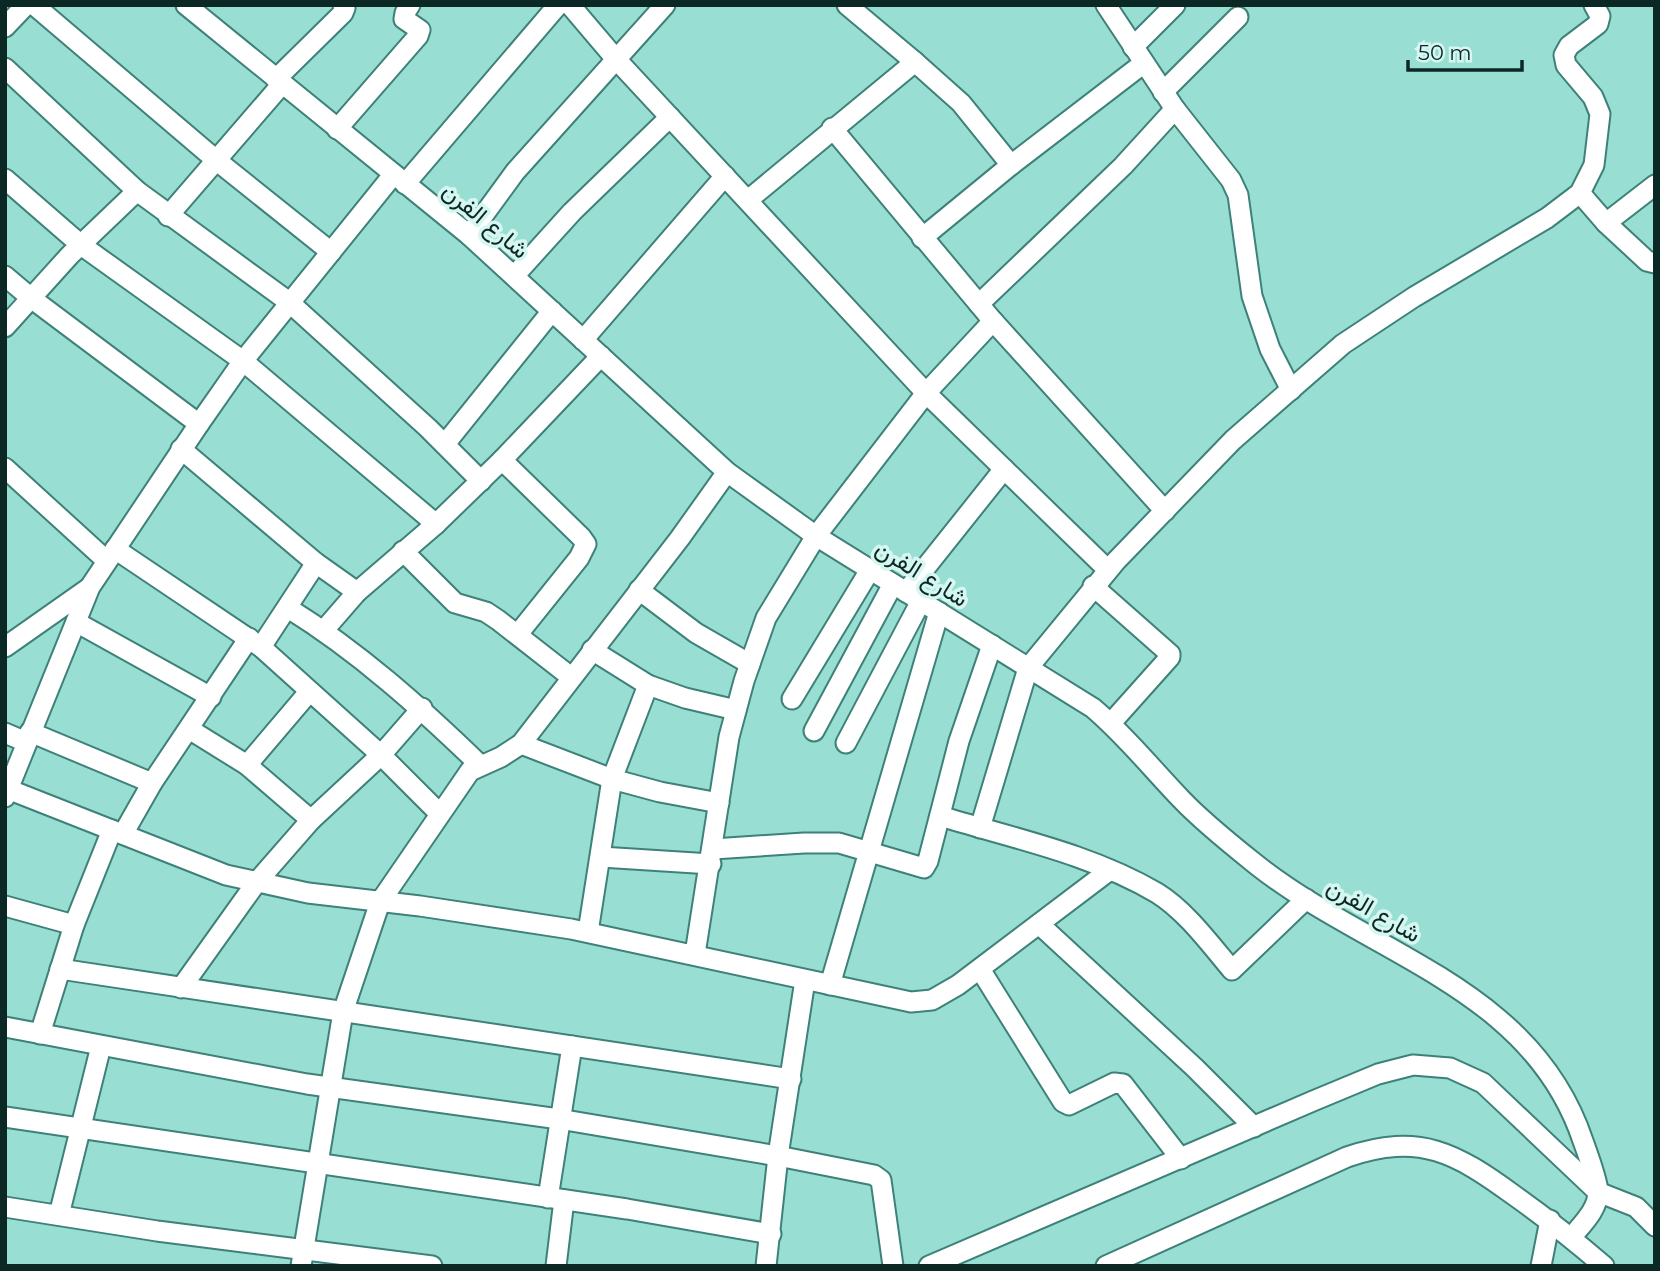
<svg xmlns="http://www.w3.org/2000/svg" width="1660" height="1271" viewBox="0 0 1660 1271" font-family="Montserrat,Vazirmatn,sans-serif">
<rect width="100%" height="100%" fill="#99ded3"/>
<g fill="none" stroke-linecap="round" stroke-linejoin="round">
<!-- minor casing -->
<g stroke="#3d8178" stroke-width="23">
<g id="minor">
<polyline points="34,5 216,160 331,252"/>
<path d="M 186,5 L 469,235 L 727,472 L 816,536 L 1093,708 C 1126,736 1152,769 1182,800 C 1205,824 1233,846 1258,866 C 1373,956 1532,988 1583,1141 C 1587,1152 1598,1182 1598,1192 C 1598,1210 1581,1225 1571,1238"/>
<polyline points="570,5 615,58 926,393 1108,570"/>
<polyline points="847,5 915,62 961,103 1011,165"/>
<polyline points="1106,5 1175,109 1231,180 1238,195 1252,296 1270,349 1291,390"/>
<polyline points="5,27 26,5"/>
<polyline points="1133,47 1175,5"/>
<polyline points="5,68 137,191 289,302 428,428 481,481"/>
<polyline points="276,79 343,13 345,8 343,5"/>
<polyline points="1163,92 1238,17"/>
<polyline points="832,128 993,321 1165,511"/>
<polyline points="337,129 418,36 420,30 404,19 405,13 410,5"/>
<polyline points="5,179 81,245 243,361 436,524"/>
<polyline points="405,184 558,5"/>
<polyline points="1580,193 1606,223 1647,261 1655,263"/>
<polyline points="748,200 915,62"/>
<polyline points="168,216 282,84"/>
<polyline points="1606,223 1655,185"/>
<polyline points="469,235 515,172 665,5"/>
<polyline points="922,238 1011,165 1144,63"/>
<polyline points="5,276 31,298 199,424"/>
<polyline points="514,276 572,212 670,117"/>
<polyline points="979,304 1123,166 1175,109"/>
<polyline points="5,327 70,255 137,191"/>
<polyline points="583,340 725,176"/>
<polyline points="445,444 552,311"/>
<polyline points="181,449 316,563 357,592"/>
<polyline points="502,460 581,537 586,544 579,558 518,634"/>
<polyline points="5,468 107,561"/>
<polyline points="115,549 261,647 381,755 439,813"/>
<polyline points="403,551 455,603 486,612 498,620 571,677"/>
<polyline points="1093,586 1170,654 1170,657 1111,723"/>
<polyline points="639,590 696,633 750,664"/>
<polyline points="906,592 1004,469"/>
<path d="M 288,608 C 359,652 421,708 480,765"/>
<polyline points="76,622 211,697"/>
<polyline points="324,630 357,592 436,524 502,460 601,356"/>
<polyline points="5,647 89,588"/>
<polyline points="261,647 316,563"/>
<polyline points="592,650 648,685 685,698 736,710"/>
<polyline points="792,699 870,570"/>
<polyline points="189,729 247,765 311,820"/>
<polyline points="814,731 893,584"/>
<polyline points="30,732 152,783"/>
<polyline points="5,733 26,742"/>
<polyline points="846,743 921,601"/>
<polyline points="521,744 612,779 660,792 719,803"/>
<polyline points="247,765 309,692"/>
<polyline points="5,788 226,875 308,893 420,906 571,929 911,1002 932,1000 958,985 1110,870"/>
<polyline points="5,797 90,587 199,424 243,361 393,175"/>
<path d="M 940,816 C 1012,838 1091,854 1157,893 C 1186,911 1210,944 1232,970 L 1306,899"/>
<polyline points="980,828 1028,668 1116,561 1233,440 1343,344 1414,297 1547,218 1580,193 1594,165 1600,114 1593,97 1566,65 1564,55 1569,46 1598,24 1600,16 1594,5"/>
<polyline points="123,834 152,783 249,638"/>
<polyline points="713,849 804,843 839,843 924,868 928,861 959,741 992,645"/>
<polyline points="601,857 711,864"/>
<polyline points="5,906 74,925"/>
<polyline points="1039,924 1195,1068 1254,1127"/>
<polyline points="588,932 612,779 648,685"/>
<polyline points="695,954 729,737 744,681 766,618 816,536 926,393 993,321"/>
<polyline points="60,969 791,1079"/>
<polyline points="980,969 1063,1102 1069,1105 1114,1083 1123,1084 1181,1159"/>
<polyline points="830,985 939,612"/>
<polyline points="181,988 256,883 311,820 381,755 422,708"/>
<polyline points="5,1027 307,1084 559,1119 778,1156 874,1175 881,1180 893,1266"/>
<polyline points="40,1034 74,925 112,830"/>
<polyline points="5,1117 627,1209 771,1234"/>
<polyline points="548,1198 572,1046"/>
<polyline points="5,1207 157,1231 432,1266"/>
<polyline points="59,1215 101,1046"/>
<polyline points="301,1266 343,1012 380,902 470,771 501,757 521,744 680,538 727,472"/>
<polyline points="556,1266 564,1200"/>
<polyline points="766,1266 778,1156 805,980"/>
<polyline points="929,1266 1313,1101 1378,1074 1413,1065 1450,1068 1483,1083 1598,1192 1636,1207 1655,1226"/>
<path d="M 1106,1266 L 1347,1157 C 1420,1132 1456,1153 1515,1196 C 1546,1218 1575,1241 1604,1266"/>
<polyline points="1541,1266 1550,1220"/>
</g>
</g>
<!-- minor -->
<use href="#minor" stroke="#fff" stroke-width="19"/>
</g>
<g text-anchor="middle" dominant-baseline="central" stroke-width="7" stroke-linejoin="round" paint-order="stroke">
<!-- street labels -->
<g font-size="24" fill="#0b2824" stroke="#d6f7f1">
<text transform="translate(486 220) rotate(40)">شارع الفرن</text>
<text transform="translate(922 573) rotate(32)">شارع الفرن</text>
<text transform="translate(1374 910) rotate(30)">شارع الفرن</text>
</g>
</g>
<!-- border -->
<rect width="1660" height="1271" fill="none" stroke="#0b2824" stroke-width="14"/>
<!-- scale -->
<path d="M1408 60v10h114v-10" fill="none" stroke="#0b2824" stroke-width="3.5"/>
<text x="1418" y="60" font-size="21" fill="#0b2824" stroke="#d6f7f1" stroke-width="5" paint-order="stroke">50 m</text>
</svg>
